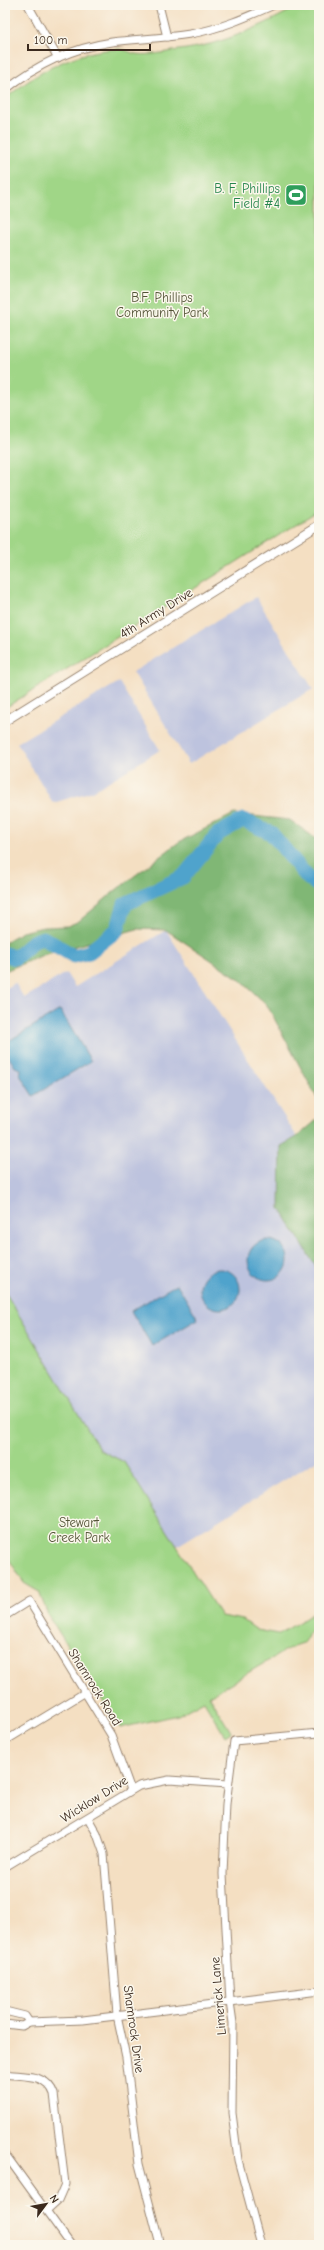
<svg xmlns="http://www.w3.org/2000/svg" width="324" height="2250" viewBox="0 0 324 2250" font-family="'Comic Neue',sans-serif">
<rect width="100%" height="100%" fill="#fbf7ec"/>
<filter id="ink" filterUnits="userSpaceOnUse"><feTurbulence type="fractalNoise" baseFrequency=".025" numOctaves="2"/><feDisplacementMap in="SourceGraphic" scale="8" xChannelSelector="R" yChannelSelector="G"/><feConvolveMatrix kernelMatrix="1 2 1 2 8 2 1 2 1" color-interpolation-filters="sRGB"/></filter>
<filter id="wash" filterUnits="userSpaceOnUse"><feTurbulence type="fractalNoise" baseFrequency=".012" numOctaves="4" result="noise"/><feDisplacementMap in="SourceGraphic" scale="16" xChannelSelector="R" yChannelSelector="G"/><feGaussianBlur stdDeviation="0.9" result="paint"/><feColorMatrix in="noise" values="0 0 0 0 0 0 0 0 0 0 0 0 0 0 0 0 0 1.4 0 .05"/><feComposite in="paint" operator="in"/></filter>
<g filter="url(#wash)">
<rect width="100%" height="100%" fill="#f4dfc2"/>
<!-- industrial -->
<g fill="#bdc3de">
<polygon points="256,597 313,689 189,764 133,672"/>
<polygon points="119,682 160,750 93,791 53,803 17,743"/>
<polygon points="166,930 297,1137 281,1146 280,1208 319,1272 319,1459 177,1546 124,1462 100,1450 5,1292 5,989 15,983 24,998 66,973 75,987"/>
</g>
<!-- green -->
<g fill="#a0d687" stroke="#6e8052">
<path d="M 300,5 L 319,5 L 319,510 L 5,708 L 5,99 C 37,72 75,50 119,49 C 125,49 131,53 136,54 C 149,56 166,52 179,50 C 221,45 263,26 300,5 Z"/>
<polygon points="5,1292 100,1450 124,1462 221,1616 243,1620 257,1630 279,1634 319,1610 319,1622 310,1631 305,1642 293,1646 209,1696 231,1732 225,1736 204,1701 178,1715 120,1728 48,1615 39,1592 24,1583 5,1553"/>
</g>
<!-- forest -->
<g fill="#80b774" stroke="#5e7049">
<polygon points="234,814 290,820 319,841 319,1102 267,1005 238,978 166,930 137,929 43,955 5,971 5,942 22,932 43,927 68,926 79,921 116,890 179,842"/>
<polygon points="319,1118 319,1272 280,1208 281,1146 297,1137"/>
</g>
<!-- water -->
<g fill="#50a3cc" stroke="#466675">
<polygon points="60,1010 91,1061 33,1096 20,1075 21,1069 15,1067 5,1051 5,1043"/>
<circle cx="268" cy="1260" r="20"/>
<circle cx="220" cy="1289" r="20"/>
<polygon points="177,1284 198,1319 152,1346 131,1311"/>
</g>
<g fill="none" stroke-linecap="round" stroke-linejoin="round">
<!-- river -->
<polyline stroke="#50a3cc" stroke-width="15" points="5,954 15,958 34,941 43,938 74,956 89,952 117,930 125,904 183,877 218,834 243,820 271,833 308,878 319,886"/>
</g>
</g>
<g filter="url(#ink)">
<g fill="none" stroke-linecap="round" stroke-linejoin="round">
<!-- minor casing -->
<g stroke="#988470" stroke-width="9">
<g id="minor">
<polyline points="28,5 58,58"/>
<polyline points="159,5 167,37"/>
<path d="M 5,90 C 36,65 72,48 112,42 C 138,39 164,38 190,34 C 220,29 247,17 274,5"/>
<polyline points="5,1616 29,1601 111,1735 131,1790"/>
<polyline points="5,1741 84,1693"/>
<polyline points="88,1818 97,1834 104,1854 117,2015 126,2057 139,2164 160,2245"/>
<polyline points="5,1867 139,1786 169,1780 228,1784"/>
<polyline points="5,2011 25,2016 29,2022"/>
<polyline points="5,2024 22,2026 29,2022 83,2020 319,1991"/>
<path d="M 5,2074 C 23,2077 47,2073 54,2094 L 65,2184 L 58,2200 L 47,2210"/>
<polyline points="5,2154 71,2245"/>
<polyline points="261,2245 238,2160 232,2113 233,2023 230,2002 223,1874 226,1804 234,1741 319,1733"/>
</g>
</g>
<!-- tertiary casing -->
<g stroke="#988470" stroke-width="10">
<polyline id="tertiary" points="5,721 319,525"/>
</g>
<!-- minor -->
<use href="#minor" stroke="#fff" stroke-width="7"/>
<!-- tertiary -->
<use href="#tertiary" stroke="#fff" stroke-width="8"/>
</g>
</g>
<!-- icons -->
<defs>
<g id="stadium-square" transform="scale(1.15)"><rect x="-9" y="-9" width="18" height="18" rx="4" fill="#2e9e5b" stroke="#fbf7ec"/><path d="M0-5a6.5 5 0 1 0 0 10a6.5 5 0 1 0 0-10ZM-3.5-1.8h7v3.6h-7Z" fill="#fff"/></g>
</defs>
<g fill-rule="evenodd">
<use href="#stadium-square" x="296" y="195"/>
</g>
<g text-anchor="middle" dominant-baseline="central" stroke-width="3" stroke-linejoin="round" paint-order="stroke">
<!-- leisure labels -->
<g font-size="13" fill="#27864d" stroke="#fbf7ec" text-anchor="end">
<text x="280" y="188">B. F. Phillips<tspan x="280" dy="15">Field #4</tspan></text>
</g>
<!-- park labels -->
<g font-size="13" fill="#545538" stroke="#fbf7ec">
<text x="162" y="297">B.F. Phillips<tspan x="162" dy="15">Community Park</tspan></text>
<text x="79" y="1522">Stewart<tspan x="79" dy="15">Creek Park</tspan></text>
</g>
<!-- street labels -->
<g font-size="13" fill="#3b2a1e" stroke="#fbf7ec">
<text transform="translate(156 613) rotate(-32)">4th Army Drive</text>
<text transform="translate(95 1687) rotate(58)">Shamrock Road</text>
<text transform="translate(94 1799) rotate(-32)">Wicklow Drive</text>
<text transform="translate(218 1996) rotate(-95)">Limerick Lane</text>
<text transform="translate(134 2029) rotate(82)">Shamrock Drive</text>
</g>
</g>
<!-- margin -->
<rect width="324" height="2250" fill="none" stroke="#fbf7ec" stroke-width="20"/>
<!-- north arrow -->
<g transform="translate(46 2204) rotate(58)" stroke="#fbf7ec" stroke-width="3" paint-order="stroke">
<path d="M0-3L7 15L0 10L-7 15Z" fill="#3b2a1e"/>
<text y="-6" font-size="11" font-weight="bold" text-anchor="middle" fill="#3b2a1e">N</text>
</g>
<!-- scale -->
<path d="M28 44v6h122v-6" fill="none" stroke="#3b2a1e" stroke-width="2"/>
<text x="34" y="44" font-size="12" fill="#3b2a1e" stroke="#fbf7ec" stroke-width="3" paint-order="stroke">100 m</text>
</svg>
